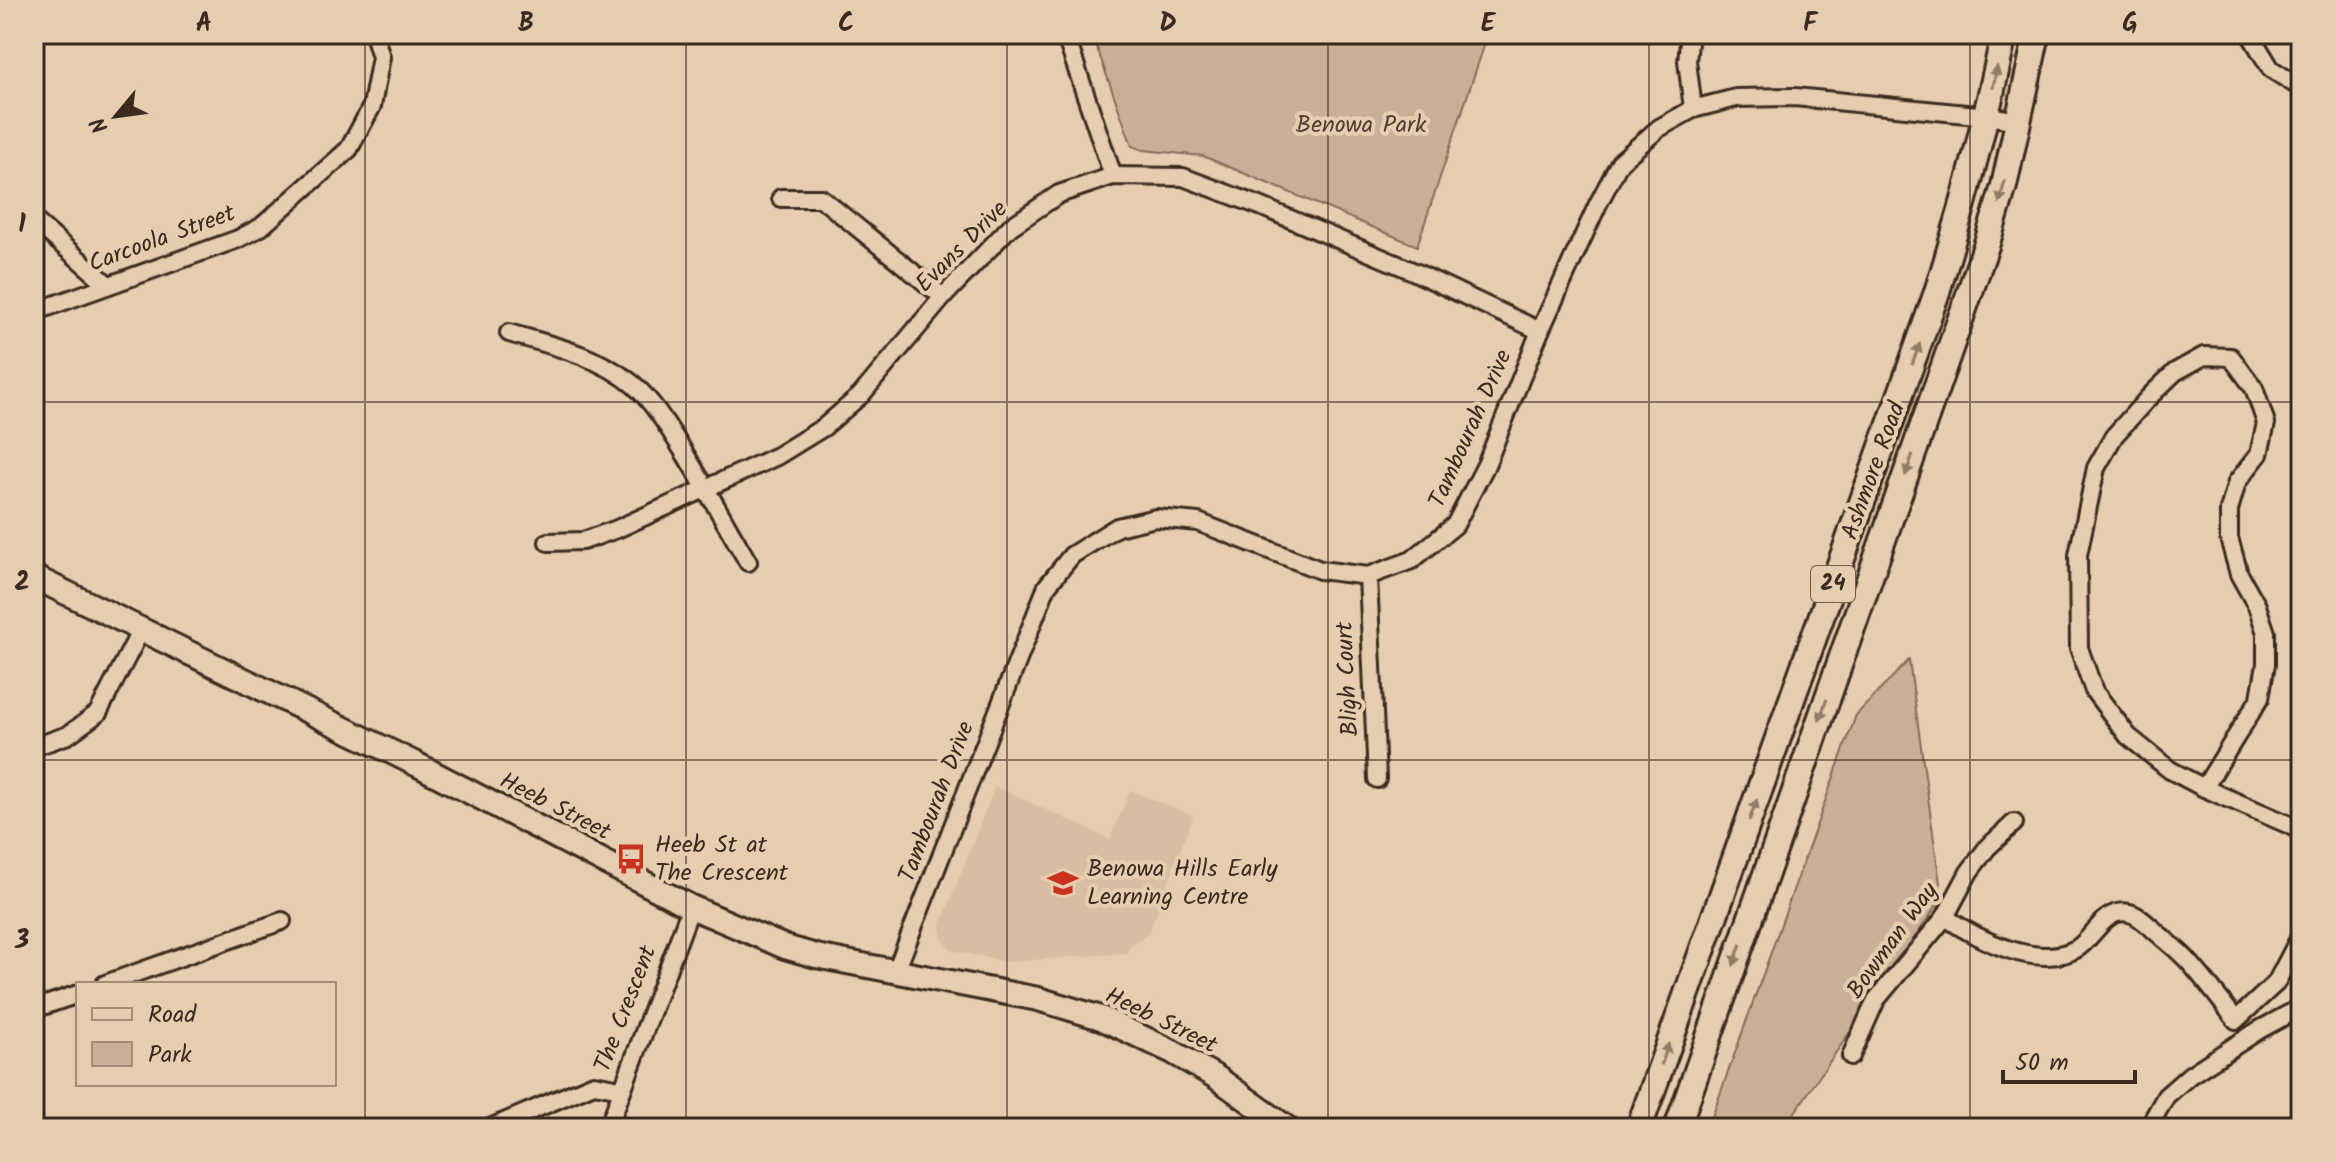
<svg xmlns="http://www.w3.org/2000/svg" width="2335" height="1162" viewBox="0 0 2335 1162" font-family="Kalam,sans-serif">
<rect width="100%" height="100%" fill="#e7cdaf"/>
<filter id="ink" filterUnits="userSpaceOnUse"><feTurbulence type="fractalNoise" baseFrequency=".0125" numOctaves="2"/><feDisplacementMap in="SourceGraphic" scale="16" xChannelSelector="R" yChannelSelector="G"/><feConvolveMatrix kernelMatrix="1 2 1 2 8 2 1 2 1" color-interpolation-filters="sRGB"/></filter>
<g filter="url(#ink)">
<!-- built -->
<polygon fill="#d7bea2" points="995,786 1110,839 1130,790 1193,816 1149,933 1131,945 1127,953 1006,962 951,950 942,939 940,926"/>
<!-- green -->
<g fill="#c8af95" stroke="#826c5a" stroke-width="2">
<polygon points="1092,34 1488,34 1417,246 1203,156 1143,150 1132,146"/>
<polygon points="1909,660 1942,898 1784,1128 1708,1128 1856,715"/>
</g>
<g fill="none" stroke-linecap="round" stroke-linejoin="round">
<!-- street casing -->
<g stroke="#3b2a1e" stroke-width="22">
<g id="street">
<polyline points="1065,34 1113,176"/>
<polyline points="1690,34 1687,61 1693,109"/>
<polyline points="2250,34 2271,69 2301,88"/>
<polyline points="781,198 821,198 943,297"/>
<polyline points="34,220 108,285"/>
<polyline points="34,312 238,239 261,227 349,149 372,106 381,57 374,34"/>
<path d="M 509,333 C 551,345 599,356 634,385 C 654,403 668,427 682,449 C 705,486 726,524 748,562"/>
<polyline points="548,542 583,541 617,529 777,456 824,427 861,395 943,297 1010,227 1059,194 1113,176 1183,177 1260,206 1415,272 1540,331"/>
<polyline points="1368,576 1377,779"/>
<polyline points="34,747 68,735 98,713 141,630"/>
<polyline points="2204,788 2260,698 2266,664 2266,633 2257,606 2239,574 2229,538 2229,510 2237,482 2259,454 2266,423 2254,388 2231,357 2204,356 2175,372 2150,396 2114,436 2096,468 2078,555 2079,648 2094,691 2128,736 2170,770 2204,788 2301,830"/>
<path d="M 1945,917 C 1977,939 2037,970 2076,949 C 2093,940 2104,907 2129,913 C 2137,914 2148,925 2154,930 C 2166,941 2180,951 2190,963 C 2206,981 2221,1001 2236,1020 L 2276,983 L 2301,935"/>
<polyline points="896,971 1047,586 1072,555 1117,527 1156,518 1198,522 1320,570 1368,576 1412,560 1455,525 1486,465 1540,331 1598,204 1620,162 1659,128 1693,109 1736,98 1795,97 1987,116 2020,121"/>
<polyline points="105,984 282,921"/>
<polyline points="34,1009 78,994"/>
<polyline points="1851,1056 1876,1000 1945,917 1969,872 1987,848 2014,823"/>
<polyline points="490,1128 594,1084 621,1089"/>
<polyline points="608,1128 691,907"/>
<polyline points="2148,1128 2166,1096 2190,1075 2259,1030 2296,1010 2301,999"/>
</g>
</g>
<!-- secondary casing -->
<g stroke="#3b2a1e" stroke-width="28">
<polyline id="secondary" points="34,577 418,765 691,907 785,947 816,956 1038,999 1101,1018 1171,1051 1216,1077 1287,1128"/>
</g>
<!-- primary casing -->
<g stroke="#3b2a1e" stroke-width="30">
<g id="primary">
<path d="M 1639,1128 L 1936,295 C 1963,209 1986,122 2004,34"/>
<polyline points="1677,1128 1987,243 2004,186 2037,34"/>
</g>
</g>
<!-- street -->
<use href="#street" stroke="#e7cdaf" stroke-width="16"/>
<!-- secondary -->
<use href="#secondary" stroke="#e7cdaf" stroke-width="22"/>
<!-- primary -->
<use href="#primary" stroke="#e7cdaf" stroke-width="24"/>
</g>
<!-- one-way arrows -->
<defs><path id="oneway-solid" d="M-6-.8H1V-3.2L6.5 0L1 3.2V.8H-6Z" transform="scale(2)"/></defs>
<g fill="#917c66">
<use href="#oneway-solid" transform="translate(1995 77) rotate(-79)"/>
<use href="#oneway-solid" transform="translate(2002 192) rotate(105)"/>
<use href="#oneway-solid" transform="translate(1916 354) rotate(-70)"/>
<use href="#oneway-solid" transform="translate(1909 465) rotate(109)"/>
<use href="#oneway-solid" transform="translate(1823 710) rotate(109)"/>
<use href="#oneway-solid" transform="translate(1753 810) rotate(-70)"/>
<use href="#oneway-solid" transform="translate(1737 955) rotate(109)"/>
<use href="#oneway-solid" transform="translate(1665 1054) rotate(-71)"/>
</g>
</g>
<!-- grid -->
<path fill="none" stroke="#3b2a1e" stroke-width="2" stroke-opacity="0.55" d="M 365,34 L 365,1128M 686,34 L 686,1128M 1007,34 L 1007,1128M 1328,34 L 1328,1128M 1649,34 L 1649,1128M 1970,34 L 1970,1128M 34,402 L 2301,402M 34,760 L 2301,760"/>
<!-- icons -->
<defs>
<g id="bus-bare" transform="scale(2.4)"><path d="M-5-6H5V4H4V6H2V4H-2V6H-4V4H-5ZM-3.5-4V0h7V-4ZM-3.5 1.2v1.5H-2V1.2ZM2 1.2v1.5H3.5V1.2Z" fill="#c8321e" stroke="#e7cdaf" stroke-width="2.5" paint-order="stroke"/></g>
<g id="school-bare" transform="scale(2.4)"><path d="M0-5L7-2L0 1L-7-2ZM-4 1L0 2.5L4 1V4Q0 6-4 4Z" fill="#c8321e" stroke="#e7cdaf" stroke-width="2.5" paint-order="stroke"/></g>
</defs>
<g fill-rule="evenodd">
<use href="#bus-bare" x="631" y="859"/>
<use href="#school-bare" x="1063" y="883"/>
</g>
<g text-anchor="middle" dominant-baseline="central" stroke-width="8" stroke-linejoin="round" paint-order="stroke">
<!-- shield labels -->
<rect fill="#e7cdaf" stroke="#6f5b4a" stroke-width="2" x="1811" y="566" width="44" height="36" rx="6"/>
<g font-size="22" font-weight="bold" fill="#3b2a1e">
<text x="1833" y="584">24</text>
</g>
<!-- park labels -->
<g font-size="24" fill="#503e30" stroke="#e7cdaf">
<text x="1361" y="125">Benowa Park</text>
</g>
<!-- street labels -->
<g font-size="24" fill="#3b2a1e" stroke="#e7cdaf">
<text transform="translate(162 239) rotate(-20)">Carcoola Street</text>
<text transform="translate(962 247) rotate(-45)">Evans Drive</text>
<text transform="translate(1471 429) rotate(-66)">Tambourah Drive</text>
<text transform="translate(1874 471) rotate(-70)">Ashmore Road</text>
<text transform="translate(1348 679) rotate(-93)">Bligh Court</text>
<text transform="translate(937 802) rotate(-69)">Tambourah Drive</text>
<text transform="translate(555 807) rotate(27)">Heeb Street</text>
<text transform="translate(1893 941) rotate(-54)">Bowman Way</text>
<text transform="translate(626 1009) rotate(-69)">The Crescent</text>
<text transform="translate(1161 1021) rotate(26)">Heeb Street</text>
</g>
<!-- poi labels -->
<g font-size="24" fill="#3b2a1e" stroke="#e7cdaf" text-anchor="start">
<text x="655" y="845">Heeb St at<tspan x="655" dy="28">The Crescent</tspan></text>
<text x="1087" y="869">Benowa Hills Early<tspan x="1087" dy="28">Learning Centre</tspan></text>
</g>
</g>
<!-- margin -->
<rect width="2335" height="1162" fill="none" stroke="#e7cdaf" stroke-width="88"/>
<!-- legend -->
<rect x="76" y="982" width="260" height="104" fill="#e7cdaf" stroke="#a28c75" stroke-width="2"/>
<rect x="92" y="1008" width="40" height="12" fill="#e7cdaf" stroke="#a28c75" stroke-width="2"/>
<text x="148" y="1022" font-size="24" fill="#3b2a1e">Road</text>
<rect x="92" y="1042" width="40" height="24" fill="#c8af95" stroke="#a28c75" stroke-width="2"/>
<text x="148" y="1062" font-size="24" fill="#3b2a1e">Park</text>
<!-- north arrow -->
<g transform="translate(116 116) rotate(241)" stroke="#e7cdaf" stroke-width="6" paint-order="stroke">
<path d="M0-6L14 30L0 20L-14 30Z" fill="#3b2a1e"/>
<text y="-12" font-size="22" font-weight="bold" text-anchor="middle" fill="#3b2a1e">N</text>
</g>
<!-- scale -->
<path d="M2003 1070v12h132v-12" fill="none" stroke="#3b2a1e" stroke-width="4"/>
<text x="2015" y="1070" font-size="24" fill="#3b2a1e" stroke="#e7cdaf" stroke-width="6" paint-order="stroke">50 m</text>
<rect x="44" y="44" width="2247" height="1074" fill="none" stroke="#3b2a1e" stroke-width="3"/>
<g font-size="26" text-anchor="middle" font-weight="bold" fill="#3b2a1e">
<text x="204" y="31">A</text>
<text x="526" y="31">B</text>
<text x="846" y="31">C</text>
<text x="1168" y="31">D</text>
<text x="1488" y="31">E</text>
<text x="1810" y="31">F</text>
<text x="2130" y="31">G</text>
<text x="22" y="232">1</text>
<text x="22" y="590">2</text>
<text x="22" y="948">3</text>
</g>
</svg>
